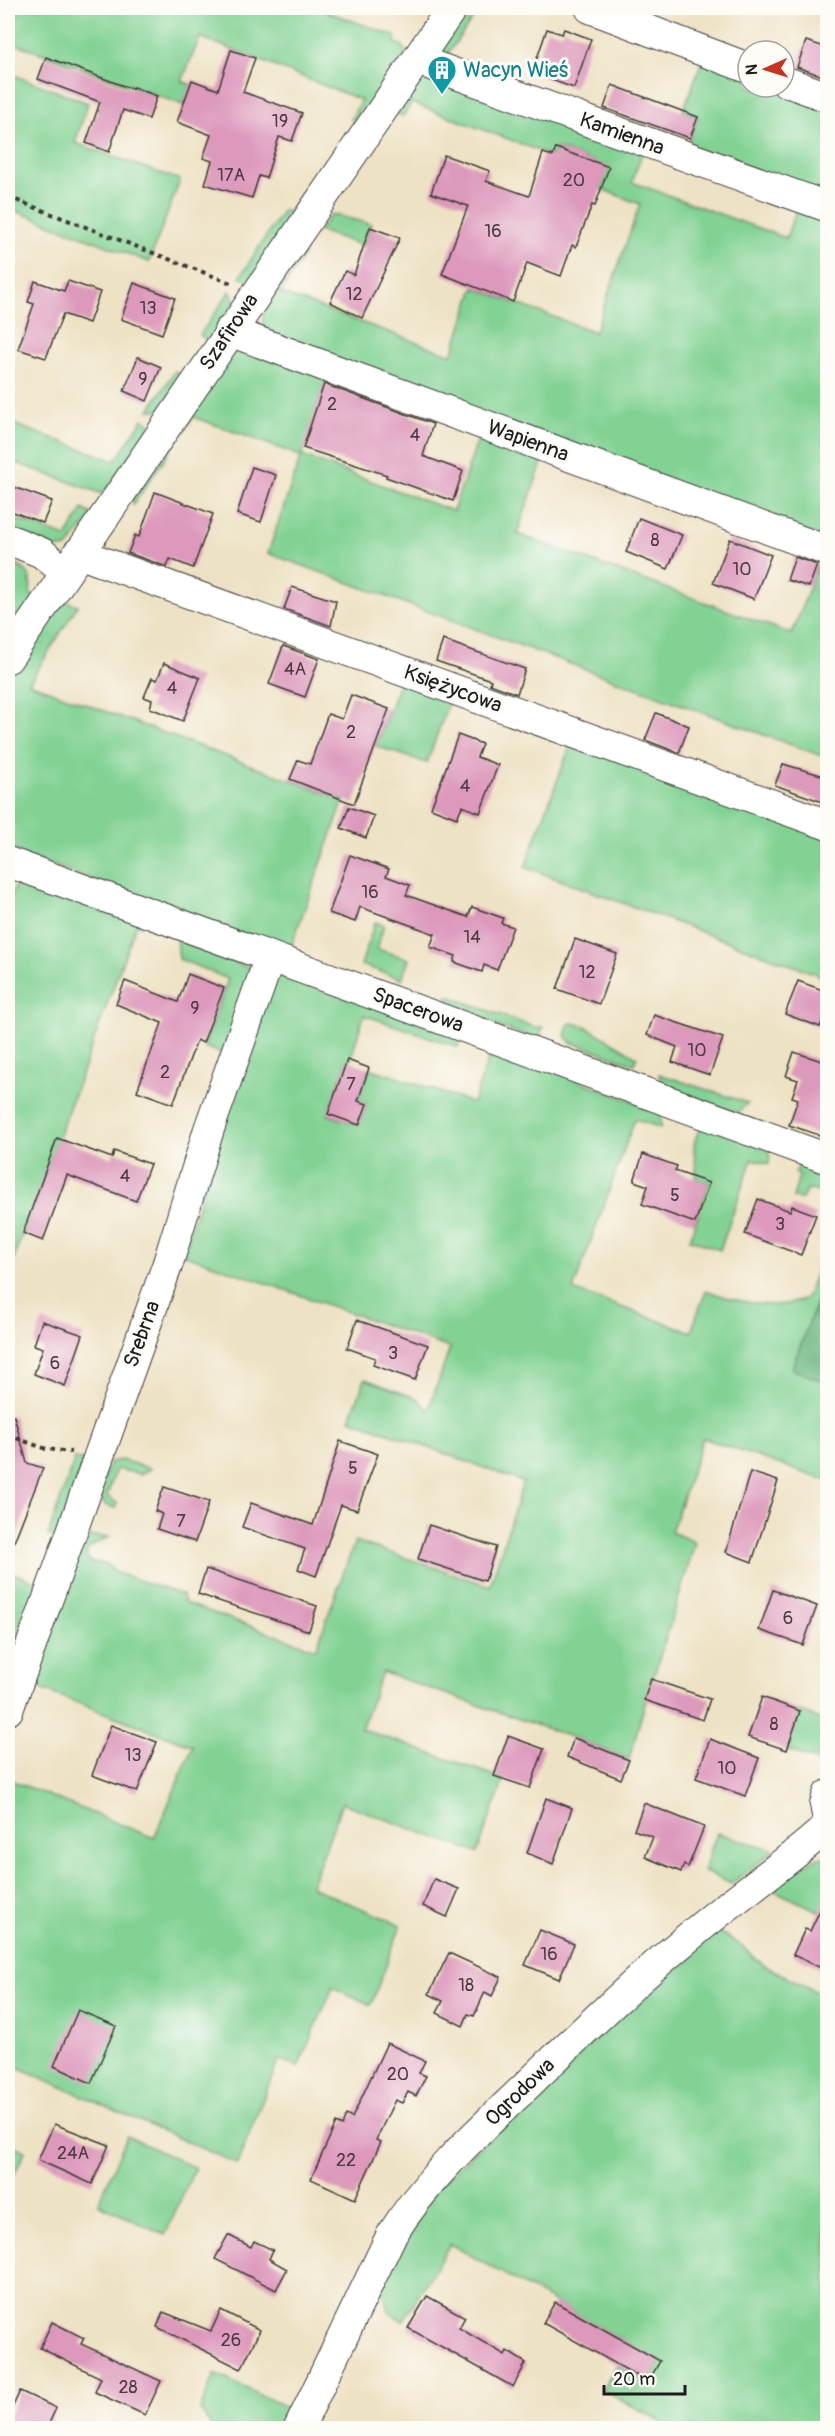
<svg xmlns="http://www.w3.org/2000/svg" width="835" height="2436" viewBox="0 0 835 2436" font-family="Pangolin,sans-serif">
<rect width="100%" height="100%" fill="#fdfcf7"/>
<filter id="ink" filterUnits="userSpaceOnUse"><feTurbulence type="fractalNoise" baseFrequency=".0167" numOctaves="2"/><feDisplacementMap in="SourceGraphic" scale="12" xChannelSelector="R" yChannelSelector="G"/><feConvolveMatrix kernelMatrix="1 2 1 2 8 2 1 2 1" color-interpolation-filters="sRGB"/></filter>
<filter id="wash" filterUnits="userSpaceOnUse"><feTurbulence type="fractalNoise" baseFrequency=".008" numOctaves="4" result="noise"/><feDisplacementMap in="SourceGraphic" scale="24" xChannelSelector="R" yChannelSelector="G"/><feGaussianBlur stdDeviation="1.35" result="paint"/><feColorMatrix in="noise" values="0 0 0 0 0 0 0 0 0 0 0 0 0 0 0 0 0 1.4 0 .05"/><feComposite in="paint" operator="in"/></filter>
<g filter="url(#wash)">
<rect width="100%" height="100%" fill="#eee2c4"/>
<!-- green -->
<g fill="#81d293" stroke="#4e7758" stroke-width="1.5">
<polygon points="20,8 317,8 395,36 395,43 402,45 407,54 359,120 351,119 361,100 200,37 182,81 191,85 183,105 8,41"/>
<polygon points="467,8 480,8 445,58 440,51"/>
<polygon points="703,58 748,75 748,87 781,87 827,104 827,197 687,146 698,117 683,111"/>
<polygon points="8,73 88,103 75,143 180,180 149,262 8,208"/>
<polygon points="424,75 643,151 632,182 786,238 797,207 827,217 827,539 271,335 263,326 263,309 300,254 304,254 280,293 452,355 474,288 595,332 640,204 601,189 608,167 556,148 553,156 412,103 403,116 395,113"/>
<polygon points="309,183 315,187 251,283 240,277 283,210 290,212"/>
<polygon points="331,214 371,224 364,246 319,231"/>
<polygon points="230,291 235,301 210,342 200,335"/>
<polygon points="241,347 327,375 302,456 453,511 481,431 545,454 517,534 792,634 827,540 827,758 268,553 301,456 193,417 133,505 132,498 233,350"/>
<polygon points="175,371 183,378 163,410 149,410"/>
<polygon points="143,419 149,423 149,430 103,494 8,460 8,422 115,461"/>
<polygon points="83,509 93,515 67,548 56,548 8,528 8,516 66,537"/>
<path d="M 8,561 C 27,570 33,571 30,594 L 36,597 L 19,623 L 8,621 Z"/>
<polygon points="60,600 78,605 29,683 344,800 289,952 8,849 8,679"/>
<polygon points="400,681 450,698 427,763 376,746"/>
<polygon points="572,741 827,834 827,978 525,867"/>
<polygon points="20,876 144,920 141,926 136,925 8,1274 8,902"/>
<polygon points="375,922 384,925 377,949 409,959 402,979 361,965"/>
<polygon points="177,940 252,969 224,1054 204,1047 228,979 179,959"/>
<path d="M 280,974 L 461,1037 L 458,1047 L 364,1015 L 350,1061 L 347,1060 L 328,1115 L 359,1125 L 367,1104 L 358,1101 L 369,1068 L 473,1103 L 492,1048 L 660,1111 L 661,1128 L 635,1119 L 573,1290 L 691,1332 L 706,1290 C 731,1301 780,1312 806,1298 L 827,1244 L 827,1273 L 792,1368 L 827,1383 L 827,1481 L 703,1438 L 671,1532 L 695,1542 C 675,1615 648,1686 629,1760 L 574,1738 L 382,1672 L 361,1729 L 504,1779 L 477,1853 L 342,1803 L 311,1887 L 401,1925 L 371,2005 L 333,1987 L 298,2067 L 279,2059 L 237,2164 L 8,2063 L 8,1779 L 154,1838 L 193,1746 L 30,1685 L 83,1536 L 109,1537 L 90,1547 L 86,1554 L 90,1561 L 108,1565 L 117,1573 L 183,1595 L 185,1603 L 316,1649 L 355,1541 L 490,1586 L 523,1482 L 350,1419 L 365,1379 L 418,1399 L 428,1411 L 450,1348 L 183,1254 L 265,988 Z"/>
<polygon points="448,996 537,1028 543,1027 538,1040 446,1008"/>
<polygon points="572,1023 585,1026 637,1057 634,1064 570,1042 565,1035 568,1025"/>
<polygon points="659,1074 748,1103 737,1113 661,1086"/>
<path d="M 702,1125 L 770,1150 L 769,1164 L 752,1159 L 720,1250 L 690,1239 L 709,1183 L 696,1179 C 698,1155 687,1149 702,1125 Z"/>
<polygon points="801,1162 827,1171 827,1194 807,1189 802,1199 793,1198 799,1175 795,1173"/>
<polygon points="75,1458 84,1461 56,1538 48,1535"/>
<polygon points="122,1460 151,1469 140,1474 116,1469 107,1496 117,1503 115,1508 105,1505 98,1494 110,1462"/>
<polygon points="8,1571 42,1584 8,1677"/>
<polygon points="800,1711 827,1722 827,1764 787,1750"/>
<polygon points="717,1833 775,1850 731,1884 703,1871"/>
<path d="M 827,1856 L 827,1915 L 773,1890 C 789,1874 805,1860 827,1856 Z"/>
<polygon points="714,1929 736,1942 765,1966 827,1997 827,2428 674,2428 602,2390 617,2365 648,2382 660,2361 450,2244 403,2321 390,2313 381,2284 435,2189"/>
<polygon points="127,2136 195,2168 165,2235 98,2204"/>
<polygon points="8,2143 25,2151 14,2175 8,2172"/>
<polygon points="215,2374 295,2411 286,2428 212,2428 200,2410"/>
</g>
<!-- forest -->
<polygon fill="#68b47d" stroke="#42684c" stroke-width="1.5" points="827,1273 827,1383 792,1369"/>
<g id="blocks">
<!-- building -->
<g fill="#d9b">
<polygon points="547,29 562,34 564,29 591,39 574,88 532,73"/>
<polygon points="806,41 828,48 828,78 797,67"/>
<polygon points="231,50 255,58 243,92 302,113 292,141 279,137 266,178 259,176 252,198 205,184 212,161 203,158 211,135 177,122 192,80 218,90"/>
<polygon points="46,57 132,89 133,87 157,96 149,119 123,110 109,152 86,143 100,102 38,79"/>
<polygon points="612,85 698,117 690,138 604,108"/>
<polygon points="556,148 609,167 595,206 592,205 576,247 572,245 561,276 527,263 513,302 442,274 468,206 431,193 444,155 490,171 486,181 529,196 543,153 553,156"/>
<polygon points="370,227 400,238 362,318 330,302 345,271 354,275"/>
<polygon points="35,281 64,291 68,281 100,292 89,323 63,314 46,358 18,349 34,304 28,302"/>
<polygon points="134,283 175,298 162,334 121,319"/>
<polygon points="138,357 161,367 147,401 124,391"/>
<polygon points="324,384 433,424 423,456 463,471 453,501 386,477 387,475 303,448"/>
<polygon points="252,467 276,475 261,522 237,514"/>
<polygon points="8,485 52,501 43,523 8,510"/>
<polygon points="155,492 213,514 193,568 170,559 167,567 128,553 135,535 139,537"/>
<polygon points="639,518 682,535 668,569 626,552"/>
<polygon points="730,539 771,555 754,599 713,583"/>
<polygon points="795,557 817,565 809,587 787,580"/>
<polygon points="292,587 336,601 331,626 284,609"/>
<polygon points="443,640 525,669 517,694 490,684 491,680 436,661"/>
<polygon points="283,646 319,659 305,697 269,684"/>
<polygon points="164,663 200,678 183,721 150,708 152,700 144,697 152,678 157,680"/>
<polygon points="351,695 389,709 354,804 290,779 298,760 310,764 328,714 342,719"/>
<polygon points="656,713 689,726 679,753 645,740"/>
<polygon points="458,735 482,744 477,757 498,765 480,813 462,806 457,818 431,808"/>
<polygon points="783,764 828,777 828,804 775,785"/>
<polygon points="349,807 374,816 366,838 341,828"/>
<polygon points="350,855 389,869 386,876 410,885 406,895 468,917 472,907 503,918 501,923 513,927 497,970 484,965 482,972 454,962 456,956 430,947 435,934 360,907 355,922 329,913"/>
<polygon points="575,939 617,954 599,1004 557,989"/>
<polygon points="188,974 224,988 203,1043 197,1040 173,1104 137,1091 162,1023 116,1004 125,981 178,1002"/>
<polygon points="798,981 828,992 828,1007 820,1027 785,1014"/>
<polygon points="654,1015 723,1038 710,1075 672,1062 677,1047 647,1035"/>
<polygon points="794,1052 828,1063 828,1138 789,1125 798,1099 792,1097 798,1080 786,1076"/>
<polygon points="347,1060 369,1068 358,1101 367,1104 359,1125 328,1114"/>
<polygon points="57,1138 112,1158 114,1151 150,1164 136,1201 67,1175 43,1241 23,1233"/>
<polygon points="643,1154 677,1166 675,1171 709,1183 695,1223 642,1204 648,1186 634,1181"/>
<polygon points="758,1199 790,1211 792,1206 816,1215 801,1255 745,1234"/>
<polygon points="357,1320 428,1345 415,1380 373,1365 375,1358 347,1348"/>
<polygon points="42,1321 83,1335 65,1386 34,1374 43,1348 34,1345"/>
<polygon points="14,1416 27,1463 43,1468 10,1552 8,1552 8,1417"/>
<polygon points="340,1441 378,1454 357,1510 341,1505 316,1576 298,1569 305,1549 242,1527 251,1503 313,1525"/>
<polygon points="750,1472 778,1481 752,1562 726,1552"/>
<polygon points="164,1487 209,1502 195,1542 157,1529 162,1514 155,1511"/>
<polygon points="429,1525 496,1547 485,1581 418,1559"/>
<polygon points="206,1569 317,1606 309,1631 198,1594"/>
<polygon points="773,1590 817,1606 803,1645 759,1630"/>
<polygon points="651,1679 710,1699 703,1720 644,1700"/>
<polygon points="762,1697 800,1711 787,1750 748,1737"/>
<polygon points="111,1725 157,1742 137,1792 92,1775"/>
<polygon points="508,1736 544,1749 530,1788 494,1776"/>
<polygon points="574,1738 629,1760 621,1779 567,1757"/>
<polygon points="710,1739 759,1758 745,1796 696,1778"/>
<polygon points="546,1798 572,1808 553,1864 527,1853"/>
<polygon points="644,1803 704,1827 688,1867 684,1864 681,1872 645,1857 653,1837 634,1830"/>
<polygon points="434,1879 459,1889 447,1917 423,1906"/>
<polygon points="828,1893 828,1971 793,1955 805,1929 810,1931"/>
<polygon points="540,1930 574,1944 559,1979 525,1965"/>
<polygon points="449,1953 501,1977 492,1996 485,1992 474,2016 468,2014 463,2026 437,2013 443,2001 429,1994"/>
<polygon points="78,2010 116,2026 91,2083 54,2066"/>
<polygon points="387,2043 425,2061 419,2073 426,2076 416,2096 408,2092 402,2103 395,2100 376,2140 381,2142 355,2199 311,2179 336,2123 342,2126 346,2115 352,2118"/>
<polygon points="54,2124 109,2145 92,2184 38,2160"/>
<polygon points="228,2235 251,2247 254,2241 273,2250 269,2259 287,2269 276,2290 215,2259"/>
<polygon points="427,2296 465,2317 459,2328 505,2355 507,2351 526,2363 513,2387 408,2328"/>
<polygon points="555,2302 660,2361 648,2382 543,2323"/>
<polygon points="221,2310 260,2330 241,2369 157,2327 163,2312 211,2331"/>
<polygon points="52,2322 84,2338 81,2344 161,2381 145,2415 95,2392 101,2378 40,2348"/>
<polygon points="20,2391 56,2408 47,2428 8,2428 8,2417"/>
</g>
</g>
</g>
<g filter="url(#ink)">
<use href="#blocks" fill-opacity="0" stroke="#3c3a35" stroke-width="1.5"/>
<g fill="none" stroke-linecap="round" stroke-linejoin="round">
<!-- minor casing -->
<g stroke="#3c3a35" stroke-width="32">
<g id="minor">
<polyline points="590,8 748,68"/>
<polyline points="417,60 828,207"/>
<polyline points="784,81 828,97"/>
<polyline points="229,331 828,551"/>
<polyline points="8,539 42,553 65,572"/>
<polyline points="78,553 828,825"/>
<polyline points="8,658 452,8"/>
<polyline points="8,862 828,1159"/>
<polyline points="8,1710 168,1263 209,1129 270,957"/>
<polyline points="828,1795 825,1804 828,1821"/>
<path d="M 299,2428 L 391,2236 C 425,2181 471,2138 518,2094 C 576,2038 633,1982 696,1931 C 739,1895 786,1864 828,1826"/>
</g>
</g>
<!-- path -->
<g stroke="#3c3a35" stroke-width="4" stroke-dasharray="4.5 4.5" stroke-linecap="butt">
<polyline points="8,197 231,283"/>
<polyline points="8,1435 46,1449 71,1452"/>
</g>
<!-- minor -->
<use href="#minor" stroke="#fff" stroke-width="30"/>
</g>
</g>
<!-- icons -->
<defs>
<g id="building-pin" transform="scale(1.5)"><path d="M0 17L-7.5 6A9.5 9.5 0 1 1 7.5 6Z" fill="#0f9aa8" stroke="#fdfcf7"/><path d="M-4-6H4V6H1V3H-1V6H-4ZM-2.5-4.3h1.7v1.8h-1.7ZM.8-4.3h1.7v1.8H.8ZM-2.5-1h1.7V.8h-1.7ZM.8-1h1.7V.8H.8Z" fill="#fff"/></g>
</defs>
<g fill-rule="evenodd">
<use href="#building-pin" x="442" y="70"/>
</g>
<g text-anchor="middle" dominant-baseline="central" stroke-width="6" stroke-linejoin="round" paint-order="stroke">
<!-- number labels -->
<g font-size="18" fill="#4c3b44">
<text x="280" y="121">19</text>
<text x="231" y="175">17A</text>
<text x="574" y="180">20</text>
<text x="493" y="231">16</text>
<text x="354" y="294">12</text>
<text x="148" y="308">13</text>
<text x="143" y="379">9</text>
<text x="332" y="404">2</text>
<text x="415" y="435">4</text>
<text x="655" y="540">8</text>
<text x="742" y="569">10</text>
<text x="295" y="669">4A</text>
<text x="172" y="688">4</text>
<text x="351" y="732">2</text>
<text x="465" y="786">4</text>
<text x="370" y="892">16</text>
<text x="472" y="937">14</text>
<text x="587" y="972">12</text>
<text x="195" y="1008">9</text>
<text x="697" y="1050">10</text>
<text x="165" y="1072">2</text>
<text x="351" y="1084">7</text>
<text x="125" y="1176">4</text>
<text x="675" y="1195">5</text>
<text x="780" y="1224">3</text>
<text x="393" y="1353">3</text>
<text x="55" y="1363">6</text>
<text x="353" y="1468">5</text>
<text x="181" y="1521">7</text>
<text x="788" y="1618">6</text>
<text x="774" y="1724">8</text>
<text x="133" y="1755">13</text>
<text x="727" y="1768">10</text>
<text x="549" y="1954">16</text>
<text x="466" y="1985">18</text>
<text x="398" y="2074">20</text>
<text x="73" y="2153">24A</text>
<text x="346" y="2160">22</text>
<text x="231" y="2340">26</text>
<text x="128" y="2387">28</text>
</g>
<!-- culture labels -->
<g font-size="21" fill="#0d838f" stroke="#fdfcf7" text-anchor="start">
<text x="463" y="70">Wacyn Wieś</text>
</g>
<!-- street labels -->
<g font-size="21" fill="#1c1c1c" stroke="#fdfcf7">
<text transform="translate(622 134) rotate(20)">Kamienna</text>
<text transform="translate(229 332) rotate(-56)">Szafirowa</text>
<text transform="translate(528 441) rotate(20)">Wapienna</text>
<text transform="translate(453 689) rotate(20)">Księżycowa</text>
<text transform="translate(418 1010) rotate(20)">Spacerowa</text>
<text transform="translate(142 1334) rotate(-70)">Srebrna</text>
<text transform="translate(520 2092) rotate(-44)">Ogrodowa</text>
</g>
</g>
<!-- margin -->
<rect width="835" height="2436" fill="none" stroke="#fdfcf7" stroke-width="30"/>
<!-- north arrow -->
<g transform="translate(766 69) rotate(267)"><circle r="28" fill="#fdfcf7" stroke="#a3a29f" stroke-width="1.5"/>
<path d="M0-4.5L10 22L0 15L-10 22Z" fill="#c8321e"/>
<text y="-9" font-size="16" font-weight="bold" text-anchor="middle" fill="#1c1c1c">N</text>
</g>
<!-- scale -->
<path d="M604 2385v9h81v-9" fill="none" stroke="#1c1c1c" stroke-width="3"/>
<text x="613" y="2385" font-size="18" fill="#1c1c1c" stroke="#fdfcf7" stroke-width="4.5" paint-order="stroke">20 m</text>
</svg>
